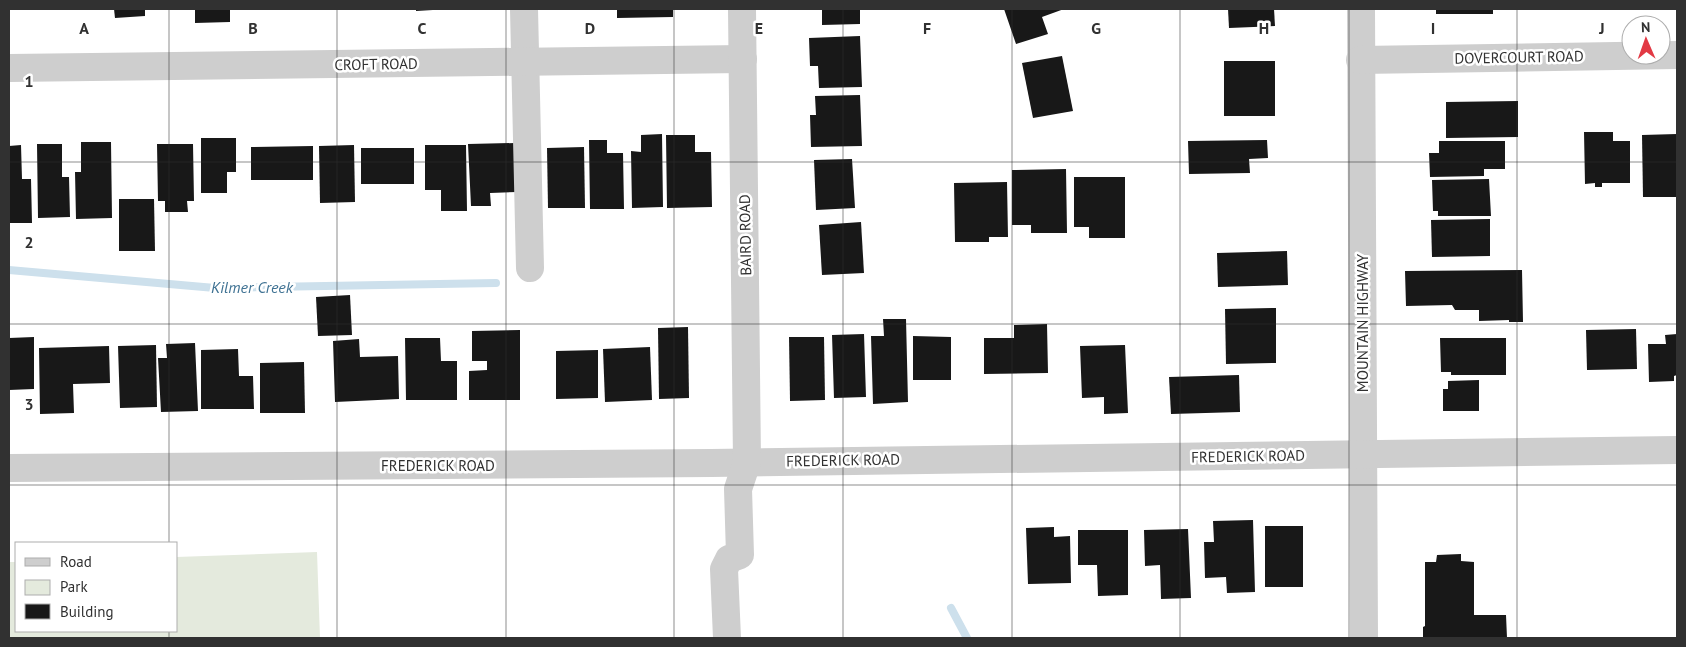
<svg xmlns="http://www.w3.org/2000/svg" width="1686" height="647" viewBox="0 0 1686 647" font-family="'PT Sans',sans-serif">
<rect width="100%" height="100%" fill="#fff"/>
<!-- park -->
<polygon fill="#e4eadd" points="317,552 320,638 9,638 9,562 16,562 16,631 176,631 176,557"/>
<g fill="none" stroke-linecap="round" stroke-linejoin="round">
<!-- stream -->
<g stroke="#cde0ec" stroke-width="8">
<polyline points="9,270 215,288 496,283"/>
<polyline points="951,608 967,638"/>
</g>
</g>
<!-- building -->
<g fill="#181818">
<polygon points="114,9 145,9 145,16 115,18"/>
<polygon points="195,9 230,9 230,22 195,23"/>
<polygon points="416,9 433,9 433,10 416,11"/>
<polygon points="617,9 673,9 673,17 617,18"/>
<polygon points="822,9 860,9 860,24 822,25"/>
<polygon points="1004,9 1064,9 1042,17 1048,34 1016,44"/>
<polygon points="1228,9 1274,9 1275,26 1229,28"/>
<rect x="1436" y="9" width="57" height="5"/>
<polygon points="860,36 862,87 819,88 818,66 810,66 809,38"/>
<polygon points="1062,56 1073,111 1033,118 1022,63"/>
<rect x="1224" y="61" width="51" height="55"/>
<polygon points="860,95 862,146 811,147 810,115 816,115 815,96"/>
<polygon points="1518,101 1518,137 1446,138 1446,102"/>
<polygon points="1584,132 1613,132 1613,141 1630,141 1630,183 1602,183 1602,187 1595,187 1595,183 1585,184"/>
<polygon points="662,134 663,207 632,208 631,151 641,152 641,135"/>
<polygon points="1677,134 1677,197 1643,197 1642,135"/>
<polygon points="666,135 695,135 695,152 711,152 712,207 667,208"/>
<polygon points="201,138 236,138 236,172 227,172 227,193 201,193"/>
<polygon points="589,140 607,140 607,153 623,153 624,209 590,209"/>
<polygon points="1267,140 1268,158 1249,159 1250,173 1189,174 1188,141"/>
<polygon points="1439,141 1505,141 1505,169 1484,169 1484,176 1430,177 1429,153 1439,153"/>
<polygon points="81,142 111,142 112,218 76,219 75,172 81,172"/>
<polygon points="515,143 517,192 490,193 491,206 471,206 468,144"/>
<polygon points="37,144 62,144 62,177 69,177 70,217 38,218"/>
<polygon points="157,144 193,144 194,201 187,201 188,212 165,212 165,201 158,201"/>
<polygon points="21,145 22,179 31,179 32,223 9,223 9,146"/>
<polygon points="354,145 355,202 320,203 319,146"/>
<polygon points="425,145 466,145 467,211 441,211 441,190 425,190"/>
<polygon points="313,146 313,180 251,180 251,147"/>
<polygon points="584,147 585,208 548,208 547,148"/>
<rect x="361" y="148" width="53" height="36"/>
<polygon points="852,159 855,208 816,210 814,160"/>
<polygon points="1066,169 1067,233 1031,233 1031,225 1012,225 1012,170"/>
<polygon points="1074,177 1125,177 1125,238 1089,238 1089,227 1074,227"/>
<polygon points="1489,179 1491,216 1438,216 1438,211 1433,211 1432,180"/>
<polygon points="1007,182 1008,237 989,237 989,242 955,242 954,183"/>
<polygon points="119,199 154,199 155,251 119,251"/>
<polygon points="1490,219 1490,256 1432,257 1431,220"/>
<polygon points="861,222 864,273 822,275 819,225"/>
<polygon points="1287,251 1288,285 1218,287 1217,253"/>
<polygon points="1522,270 1523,322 1509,322 1509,320 1479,321 1479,310 1455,310 1452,305 1406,306 1405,271"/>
<polygon points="350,295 352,335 318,336 316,297"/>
<polygon points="1276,308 1276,363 1226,364 1225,309"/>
<polygon points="883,319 906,319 908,402 873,404 871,336 884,336"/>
<polygon points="1047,324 1048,373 984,374 984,338 1014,338 1014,325"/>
<polygon points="688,327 689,398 659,399 658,328"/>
<polygon points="1636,329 1637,369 1587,370 1586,330"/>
<polygon points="520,330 520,400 469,400 469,371 487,370 487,361 472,361 472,331"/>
<polygon points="864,334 866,397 834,398 832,335"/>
<polygon points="1677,334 1677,375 1674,376 1674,381 1649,382 1648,344 1666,344 1665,335"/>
<polygon points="913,336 951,337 951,380 913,380"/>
<polygon points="34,337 34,389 9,390 9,338"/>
<polygon points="789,337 824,337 825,400 790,401"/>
<polygon points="405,338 440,338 441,361 457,361 457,400 406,400"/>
<polygon points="1440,338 1506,338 1506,375 1451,375 1451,372 1441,372"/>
<polygon points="359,339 360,357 398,356 399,399 335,402 333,341"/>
<polygon points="195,343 198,411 161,412 158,358 167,358 166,344"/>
<polygon points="156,345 157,407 120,408 118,346"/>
<polygon points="1125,345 1128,413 1104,414 1104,397 1082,398 1080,346"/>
<polygon points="109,346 110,383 73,384 74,413 40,414 39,348"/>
<polygon points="650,347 652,400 605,402 603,349"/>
<polygon points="238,349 239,376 253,376 254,409 201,409 201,350"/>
<polygon points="598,350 598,398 556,399 556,351"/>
<polygon points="304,362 305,413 260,413 260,363"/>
<polygon points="1239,375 1240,412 1171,414 1169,377"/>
<polygon points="1479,380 1479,411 1443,411 1443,389 1448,389 1448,381"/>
<polygon points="1253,520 1255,592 1227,593 1226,577 1205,578 1204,542 1214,542 1213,521"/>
<rect x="1265" y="526" width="38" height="61"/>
<polygon points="1054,527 1054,537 1070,536 1071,583 1028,584 1026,528"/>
<polygon points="1188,529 1191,598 1161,599 1160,565 1145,566 1144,530"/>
<polygon points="1078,530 1128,530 1128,595 1098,596 1097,565 1078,565"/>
<polygon points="1461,554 1461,561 1474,562 1474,615 1506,615 1507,638 1423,638 1423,627 1425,626 1425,562 1436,562 1437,555"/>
</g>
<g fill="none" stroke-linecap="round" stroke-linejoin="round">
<!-- minor -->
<g stroke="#cecece" stroke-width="28">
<polyline points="524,9 530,268"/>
<polyline points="1361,9 1364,638"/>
<polyline points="1360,60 1677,55"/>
<polyline points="9,68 743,59"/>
<polyline points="9,468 711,463 1677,450"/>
<polyline points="727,638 724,569 729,559 740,555 738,489 747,462 742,9"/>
</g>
</g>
<!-- grid -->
<path fill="none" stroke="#313131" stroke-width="1" stroke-opacity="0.55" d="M 169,9 L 169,543M 337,9 L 337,638M 506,9 L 506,638M 674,9 L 674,638M 843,9 L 843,638M 1012,9 L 1012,638M 1180,9 L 1180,638M 1349,9 L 1349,638M 1517,9 L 1517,638M 9,162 L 1677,162M 9,324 L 1677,324M 9,485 L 1677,485M 169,631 L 169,638"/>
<g text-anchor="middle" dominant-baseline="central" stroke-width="5" stroke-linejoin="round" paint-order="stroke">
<!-- street labels -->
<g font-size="15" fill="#313131" stroke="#fff">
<text transform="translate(1519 57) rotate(-1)">DOVERCOURT ROAD</text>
<text transform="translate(376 64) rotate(-1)">CROFT ROAD</text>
<text transform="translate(745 235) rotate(-91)">BAIRD ROAD</text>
<text transform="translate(1362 323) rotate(-90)">MOUNTAIN HIGHWAY</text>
<text transform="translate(1248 456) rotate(-1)">FREDERICK ROAD</text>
<text transform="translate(843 460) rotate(-1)">FREDERICK ROAD</text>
<text x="438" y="465">FREDERICK ROAD</text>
</g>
<!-- water labels -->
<g font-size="16" font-style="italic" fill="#3f7293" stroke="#fff">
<text x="252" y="287">Kilmer Creek</text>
</g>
</g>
<g font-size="16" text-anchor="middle" font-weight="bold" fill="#313131" stroke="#fff" stroke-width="5" stroke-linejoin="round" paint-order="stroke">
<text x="84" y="34">A</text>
<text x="253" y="34">B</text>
<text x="422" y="34">C</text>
<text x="590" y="34">D</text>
<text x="759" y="34">E</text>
<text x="927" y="34">F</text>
<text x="1096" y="34">G</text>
<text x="1264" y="34">H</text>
<text x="1433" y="34">I</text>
<text x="1602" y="34">J</text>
<text x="29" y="87">1</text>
<text x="29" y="248">2</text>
<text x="29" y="410">3</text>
</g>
<!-- border -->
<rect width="1686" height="647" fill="none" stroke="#313131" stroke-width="20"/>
<!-- legend -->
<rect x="15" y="542" width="162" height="90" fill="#ffffff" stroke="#adadad"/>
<rect x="25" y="558" width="25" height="8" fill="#cecece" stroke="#adadad"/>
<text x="60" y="567" font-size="15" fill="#313131">Road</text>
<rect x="25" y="580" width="25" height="15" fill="#e4eadd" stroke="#adadad"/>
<text x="60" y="592" font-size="15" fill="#313131">Park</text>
<rect x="25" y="604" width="25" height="15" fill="#181818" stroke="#adadad"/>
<text x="60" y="617" font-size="15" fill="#313131">Building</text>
<!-- north arrow -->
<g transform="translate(1646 40) rotate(358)"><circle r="24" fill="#ffffff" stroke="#adadad"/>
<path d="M0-4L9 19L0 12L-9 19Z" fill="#e23944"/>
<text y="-8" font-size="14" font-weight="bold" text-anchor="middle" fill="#313131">N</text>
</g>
</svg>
